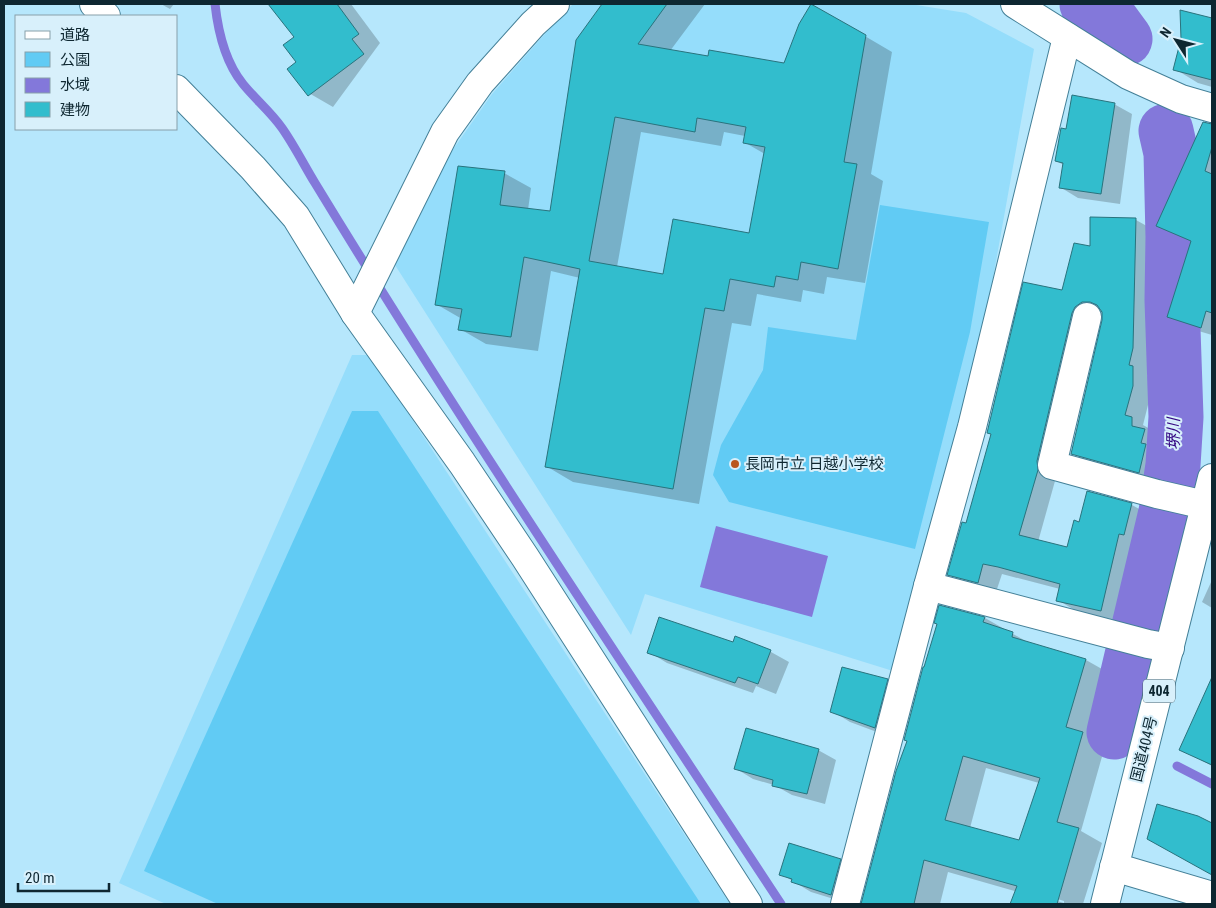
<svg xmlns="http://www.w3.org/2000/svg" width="1216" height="908" viewBox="0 0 1216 908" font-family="'Roboto Condensed','Noto Sans JP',sans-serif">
<rect width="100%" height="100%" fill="#b6e7fc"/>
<!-- built -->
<g fill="#95ddfb">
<polygon points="573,4 910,4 966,13 1034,49 983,334 893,671 645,594 631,635 395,265 442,165 492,94 558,19"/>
<polygon points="352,355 370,355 730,904 166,904 119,883"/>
</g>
<!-- green -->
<g fill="#61cbf4">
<polygon points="880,205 989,222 970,332 915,549 729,502 713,475 721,445 763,370 768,327 856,340"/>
<polygon points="352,411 378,411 701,904 218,904 144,871"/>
</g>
<!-- water -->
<polygon fill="#8378da" points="716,526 828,556 812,617 700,587"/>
<!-- shadow -->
<g fill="#0003" fill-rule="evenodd">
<polygon points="161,4 174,4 170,9"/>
<polygon points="270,4 351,4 380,43 333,107 307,92 298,62 296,38"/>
<path d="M 604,4 L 705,4 L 670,51 L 709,58 L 785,65 L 812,5 L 892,52 L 871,174 L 883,181 L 865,283 L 827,277 L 824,294 L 803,290 L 801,302 L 757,294 L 751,326 L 732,323 L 699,504 L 573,482 L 546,466 L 580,278 L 551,271 L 538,351 L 486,344 L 460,329 L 462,319 L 436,304 L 504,173 L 531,188 L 528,210 L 551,213 L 577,40 ZM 641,132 L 721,146 L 724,132 L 745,136 L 744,142 L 765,154 L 750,234 L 664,276 L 617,267 Z"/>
<polygon points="1182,11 1212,19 1212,87 1198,83 1175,69 1183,39"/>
<polygon points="1114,104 1132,114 1120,204 1078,198 1060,187 1064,165 1056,161 1067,130"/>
<polygon points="1203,123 1212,126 1212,335 1185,327 1168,317 1192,243 1175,236 1158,226"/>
<polygon points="1091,219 1136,220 1154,230 1151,359 1147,376 1151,378 1150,397 1143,425 1150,429 1150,433 1162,440 1159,453 1163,456 1157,482 1090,463 1072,453 1104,320 1103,312 1101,312 1093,317 1055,472 1055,481 1038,542 1068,549 1080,523 1088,492 1132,505 1150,515 1142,545 1137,543 1119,621 1076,611 1058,600 1060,589 1002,574 996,592 967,585 949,574 967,525 993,435 988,432 1063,291 1091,248"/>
<polygon points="1212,580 1212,608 1202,602"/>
<path d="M 940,607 L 985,618 L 1031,644 L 1086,660 L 1109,673 L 1089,737 L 1105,746 L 1081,831 L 1102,843 L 1083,904 L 1053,904 L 1041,901 L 1032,896 L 948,872 L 940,904 L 862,904 L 897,771 L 908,740 L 939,624 ZM 986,768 L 1039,783 L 1019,842 L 970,828 ZM 1021,888 L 1064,901 L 1064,903 L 1026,892 Z"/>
<polygon points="736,638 771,652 789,662 776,694 756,686 753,693 667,663 649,652 734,643"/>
<polygon points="887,680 905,691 893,738 850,722 832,711"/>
<polygon points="1197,714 1212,721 1212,766 1181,750"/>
<polygon points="818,750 836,760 825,804 792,795 774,785 753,779 735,768"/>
<polygon points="840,860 858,871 850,904 811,892 781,874"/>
</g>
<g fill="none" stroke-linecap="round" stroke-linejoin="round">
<!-- stream -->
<g stroke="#8378da" stroke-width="9">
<path d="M 215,4 C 218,31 225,62 243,84 C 255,99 271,112 282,128 C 294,145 304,165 315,183 C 464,428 624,665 781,904"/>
<polyline points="1114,732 1123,736"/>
<polyline points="1177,766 1212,784"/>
</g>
<!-- river -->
<g stroke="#8378da" stroke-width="55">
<polyline points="1087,4 1108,16 1125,39"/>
<polyline points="1114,732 1166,512 1173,465 1176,417 1172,300 1173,237 1171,153 1166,131"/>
</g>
</g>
<!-- building -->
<g fill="#32bdcd" stroke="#29737d" fill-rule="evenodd">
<polygon points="268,4 337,4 359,34 352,39 364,54 308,96 287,69 296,62 283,45 294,37"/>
<path d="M 602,4 L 667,4 L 638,44 L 708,56 L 709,50 L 784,63 L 799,24 L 811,4 L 866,35 L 844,162 L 857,164 L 838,269 L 801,262 L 798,280 L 776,276 L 774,287 L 730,279 L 724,311 L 705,308 L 673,489 L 545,467 L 580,269 L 524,257 L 511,337 L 458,330 L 462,309 L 435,305 L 458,166 L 505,171 L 500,205 L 550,211 L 576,40 ZM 615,117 L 695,132 L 697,118 L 746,127 L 743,143 L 765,147 L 749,233 L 673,219 L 663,274 L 589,261 Z"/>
<polygon points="1180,10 1212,18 1212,80 1173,70 1181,39"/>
<polygon points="1072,95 1115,103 1101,194 1059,188 1063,163 1055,161 1061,128 1066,129"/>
<polygon points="1203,122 1212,124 1212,147 1205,171 1212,174 1212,313 1206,311 1201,328 1167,317 1191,241 1156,226"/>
<polygon points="1090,217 1136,218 1133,348 1129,365 1133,366 1133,386 1125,415 1132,417 1132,426 1145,429 1141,443 1146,444 1139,473 1071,454 1102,320 1102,312 1097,305 1090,302 1082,302 1075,307 1072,313 1037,461 1038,470 1019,535 1067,547 1074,520 1079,522 1087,491 1132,503 1124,535 1119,534 1101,611 1056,601 1060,584 998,567 983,564 978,583 947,575 962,522 966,523 991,434 987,433 1023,282 1062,290 1074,243 1090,246"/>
<path d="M 939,605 L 985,617 L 983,622 L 1013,632 L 1012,637 L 1086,659 L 1066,727 L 1083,732 L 1057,822 L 1079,828 L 1057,904 L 1010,904 L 1017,886 L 924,860 L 914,904 L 861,904 L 896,771 L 907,741 L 904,740 L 923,667 L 924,667 L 937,624 L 934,623 ZM 963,756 L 1040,778 L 1019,840 L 945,820 Z"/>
<polygon points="659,617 733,642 735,636 771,650 758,684 738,677 735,683 647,653"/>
<polygon points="842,667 888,679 875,728 830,712"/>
<polygon points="1212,677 1212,765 1179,750"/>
<polygon points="746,728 819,749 807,794 772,786 773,780 734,769"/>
<polygon points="1157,804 1198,816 1212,823 1212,875 1147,839"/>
<polygon points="789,843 841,859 831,895 791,882 792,879 779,875"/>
</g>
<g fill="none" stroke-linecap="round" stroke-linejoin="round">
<!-- minor casing -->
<g stroke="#448098" stroke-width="30">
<g id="minor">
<polyline points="94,4 106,16"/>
<polyline points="1015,4 1128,75 1181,99 1212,108"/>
<polyline points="176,89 253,168 296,217 355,313 462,463 525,557 748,904"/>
<polyline points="355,313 445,132 480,83 533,24 555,4"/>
<polyline points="1087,317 1052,465 1157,494 1205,505"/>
<polyline points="928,586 1148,644 1170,648"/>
<polyline points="1114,867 1212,896"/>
<polyline points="845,904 928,586 972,427 1067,37"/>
</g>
</g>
<!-- trunk casing -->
<g stroke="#448098" stroke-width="30">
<polyline id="trunk" points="1105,904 1212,478"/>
</g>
<!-- minor -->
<use href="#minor" stroke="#fff" stroke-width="28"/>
<!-- trunk -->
<use href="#trunk" stroke="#fff" stroke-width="28"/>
</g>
<!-- markers -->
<circle fill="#ba571d" stroke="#d8f0fb" stroke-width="2" cx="735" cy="464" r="5"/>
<g text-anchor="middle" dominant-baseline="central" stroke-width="4" stroke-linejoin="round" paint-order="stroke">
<!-- shield labels -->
<rect fill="#d8f0fb" stroke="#4b636e" stroke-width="1" x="1143" y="679.5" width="32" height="23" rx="4"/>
<g font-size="14" font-weight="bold" fill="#0e2731">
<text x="1159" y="691">404</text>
</g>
<!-- poi labels -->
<g font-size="15" fill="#0e2731" stroke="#d8f0fb" text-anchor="start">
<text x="745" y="464">長岡市立 日越小学校</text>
</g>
<!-- street labels -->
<g font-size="15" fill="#0e2731" stroke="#d8f0fb">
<text transform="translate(1144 749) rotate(-76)">国道404号</text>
</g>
<!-- water labels -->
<g font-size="16" font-style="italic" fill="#330682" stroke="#d8f0fb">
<text transform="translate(1173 434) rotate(-90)">堺川</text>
</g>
</g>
<!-- border -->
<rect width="1216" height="908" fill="none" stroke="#0e2731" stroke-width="10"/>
<!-- legend -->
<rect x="15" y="15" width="162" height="115" fill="#d8f0fb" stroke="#87a0aa"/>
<rect x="25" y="31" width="25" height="8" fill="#ffffff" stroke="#87a0aa"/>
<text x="60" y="40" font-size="15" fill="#0e2731">道路</text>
<rect x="25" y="52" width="25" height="15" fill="#61cbf4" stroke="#87a0aa"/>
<text x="60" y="65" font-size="15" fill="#0e2731">公園</text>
<rect x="25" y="78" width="25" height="15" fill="#8378da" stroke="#87a0aa"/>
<text x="60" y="90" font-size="15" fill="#0e2731">水域</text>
<rect x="25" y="102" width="25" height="15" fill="#32bdcd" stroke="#87a0aa"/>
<text x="60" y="115" font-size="15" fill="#0e2731">建物</text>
<!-- north arrow -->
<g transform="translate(1176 40) rotate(306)" stroke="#d8f0fb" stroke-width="4" paint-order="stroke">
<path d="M0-4L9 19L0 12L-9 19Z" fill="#0e2731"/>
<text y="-8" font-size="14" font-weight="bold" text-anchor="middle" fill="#0e2731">N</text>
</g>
<!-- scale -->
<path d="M18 883v8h91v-8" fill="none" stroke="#0e2731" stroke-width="2.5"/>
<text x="25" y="883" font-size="15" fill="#0e2731" stroke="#d8f0fb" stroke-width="4" paint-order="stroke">20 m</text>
</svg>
